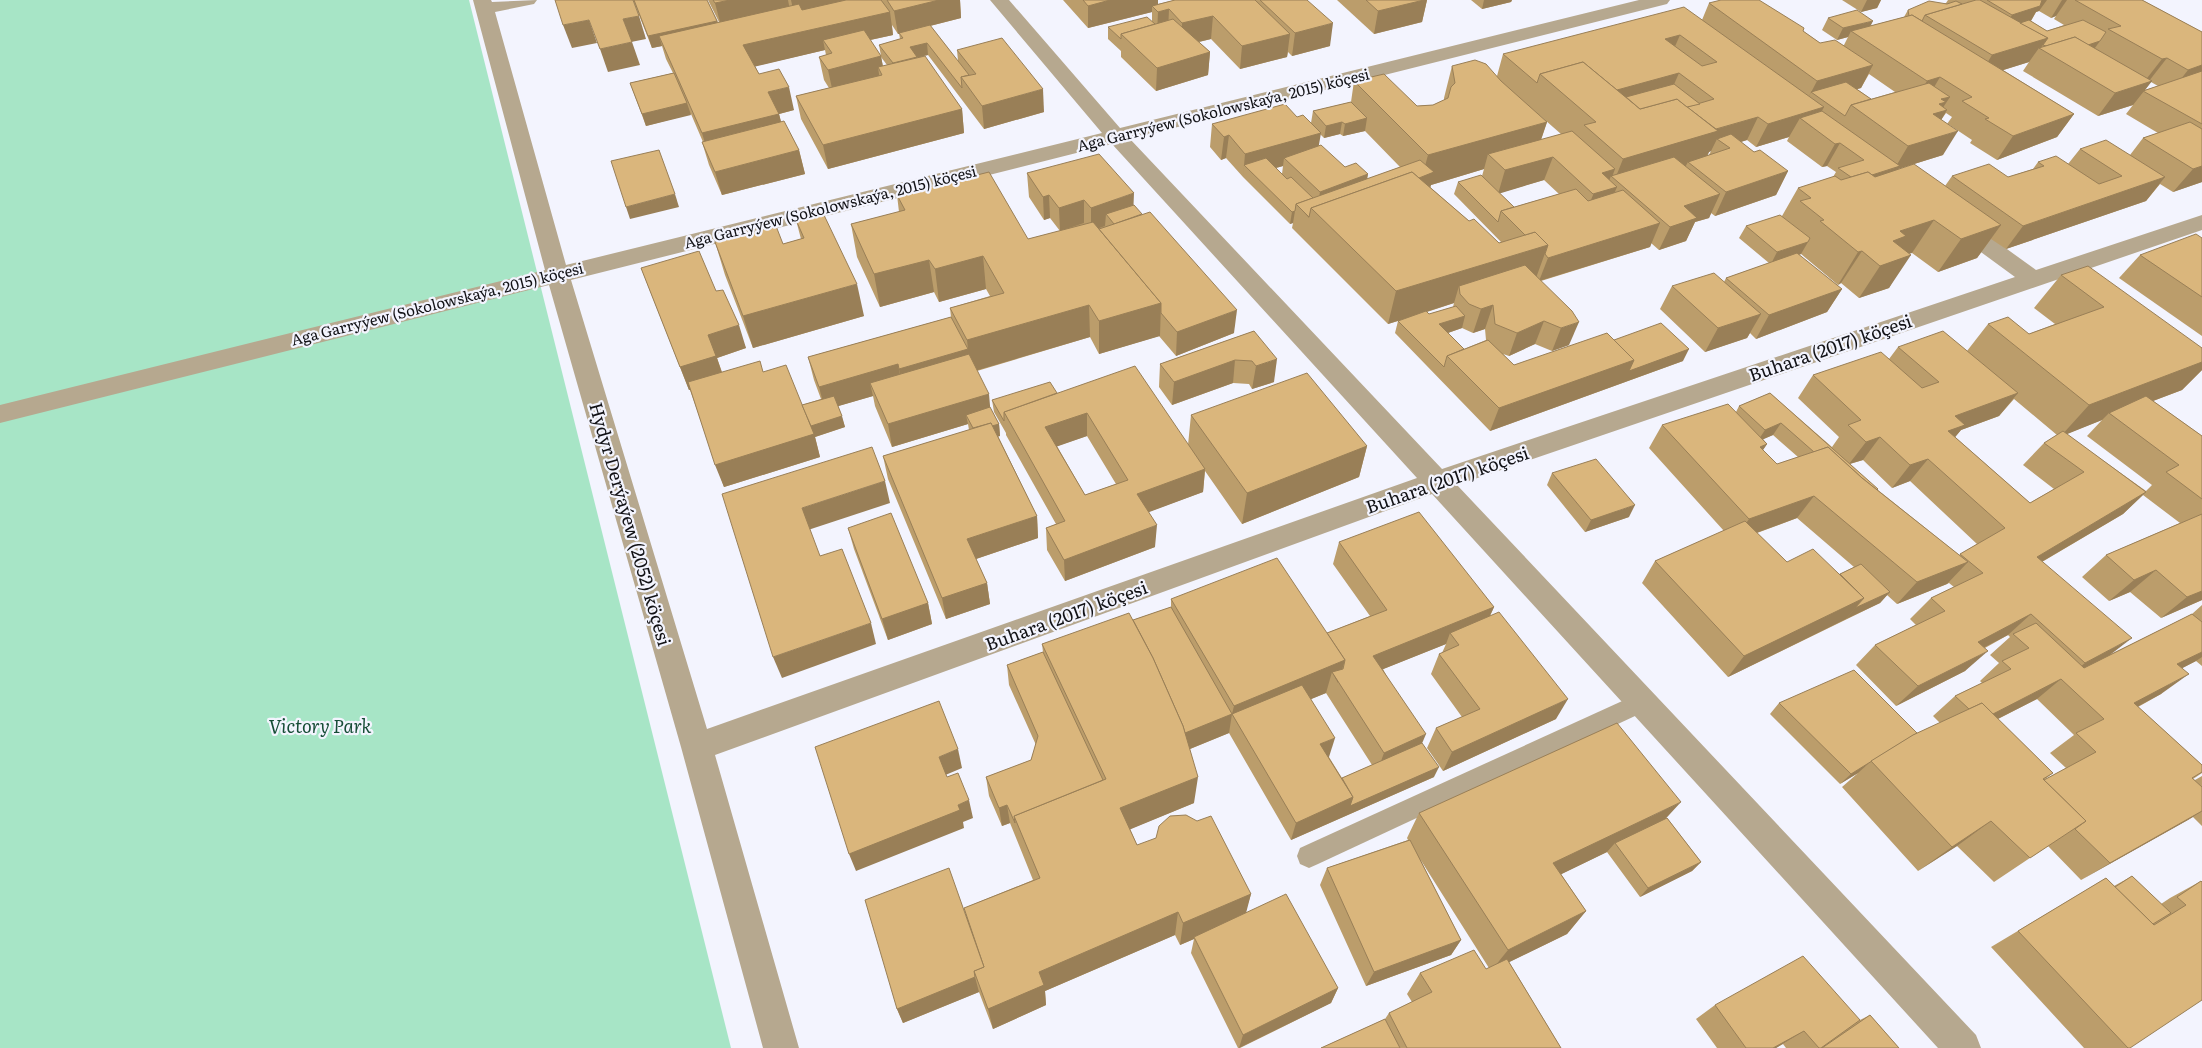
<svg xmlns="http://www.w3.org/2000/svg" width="2202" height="1048" viewBox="0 0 2202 1048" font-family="Literata,serif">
<rect width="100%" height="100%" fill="#f3f4fe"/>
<!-- green -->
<polygon fill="#a7e5c6" points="0,0 469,0 731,1048 0,1048"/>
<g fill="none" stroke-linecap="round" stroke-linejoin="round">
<!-- service -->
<polygon fill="#b6a88f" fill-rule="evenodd" points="1642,692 1650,695 1653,702 1650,709 1318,864 1309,868 1300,864 1297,856 1300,848"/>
<!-- minor -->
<path fill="#b6a88f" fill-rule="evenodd" d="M 473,0 L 491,0 L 492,2 L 537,0 L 534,4 L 495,12 L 566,265 L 1102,133 L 990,0 L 1009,0 L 1120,128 L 1639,0 L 1670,0 L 1667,4 L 1130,139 L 1442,469 L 2015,277 L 1948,228 L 1945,223 L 1948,218 L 1956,216 L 1964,218 L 2036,270 L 2202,215 L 2202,230 L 1457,485 L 1976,1035 L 1981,1048 L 1938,1048 L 1432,494 L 715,755 L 799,1048 L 763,1048 L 681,747 L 549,285 L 0,423 L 0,405 L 545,270 ZM 1112,144 L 1417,478 L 707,729 L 571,280 Z"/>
</g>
<!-- wall -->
<g fill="#bb9d6b" fill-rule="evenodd">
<path d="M 633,0 L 707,0 L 718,22 L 719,22 L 708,0 L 960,0 L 961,18 L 930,26 L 958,61 L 957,50 L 1044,112 L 984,129 L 928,55 L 922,56 L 962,109 L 964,133 L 828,169 L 801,119 L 796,96 L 829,88 L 824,80 L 819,57 L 826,55 L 825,50 L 755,66 L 759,74 L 794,110 L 779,114 L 781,122 L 799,150 L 805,174 L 722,195 L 709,165 L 702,142 L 703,142 L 691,114 L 646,126 L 630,83 L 673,73 L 666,59 L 662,46 L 652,48 ZM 892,25 L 898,34 L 912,30 L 899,33 L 900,39 L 879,45 L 881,56 L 870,40 L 893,35 ZM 881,57 L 887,65 L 883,66 Z"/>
<polygon points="1063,0 1158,0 1158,4 1175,0 1307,0 1330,46 1292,56 1288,52 1287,57 1240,69 1211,39 1199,42 1210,52 1208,75 1156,91 1121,57 1121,51 1108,39 1108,27 1152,21 1152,12 1088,28"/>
<polygon points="1337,0 1427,0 1422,22 1374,34"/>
<polygon points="1471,0 1512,0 1511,2 1482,9"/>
<polygon points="1842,0 1881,0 1877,8 1861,12"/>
<path d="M 1948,0 L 2142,0 L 2202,32 L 2202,182 L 2173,192 L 2160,184 L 2146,201 L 2006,249 L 1991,239 L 1977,258 L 1938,272 L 1912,253 L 1909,253 L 1889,288 L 1859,298 L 1841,283 L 1838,285 L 1801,254 L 1799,255 L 1842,289 L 1827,312 L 1756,339 L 1750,333 L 1747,338 L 1705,352 L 1660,309 L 1672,286 L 1724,282 L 1726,278 L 1769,263 L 1739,238 L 1746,226 L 1782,216 L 1798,188 L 1833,177 L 1836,172 L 1827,166 L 1822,167 L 1787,141 L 1789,137 L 1756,147 L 1747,140 L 1741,142 L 1754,152 L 1788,171 L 1776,195 L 1715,216 L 1711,213 L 1709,218 L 1695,222 L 1686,241 L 1659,250 L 1651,243 L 1650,247 L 1541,281 L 1569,345 L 1552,351 L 1535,344 L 1509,356 L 1503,354 L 1514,365 L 1614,340 L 1683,361 L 1490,431 L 1395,333 L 1398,321 L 1388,324 L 1292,228 L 1293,223 L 1290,224 L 1243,177 L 1226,158 L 1221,160 L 1210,147 L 1212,124 L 1297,117 L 1311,123 L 1313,111 L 1351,102 L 1354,81 L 1417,106 L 1433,105 L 1444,100 L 1444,98 L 1452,66 L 1497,76 L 1503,54 L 1702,20 L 1709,3 L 1803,31 L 1820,43 L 1844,45 L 1848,37 L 1837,40 L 1822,30 L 1828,18 L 1870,26 L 1904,17 L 1908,10 L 1946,3 ZM 2039,11 L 2051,18 L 2056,16 L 2054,19 L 2064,25 L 2047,31 L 2031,21 L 2036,12 ZM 2029,62 L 2023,71 L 2098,116 L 2133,105 L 2126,114 L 2158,133 L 2143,138 L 2130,155 L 2080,149 L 2068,164 L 2038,162 L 2033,169 L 2008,177 L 1952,176 L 1945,186 L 1898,169 L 1943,155 L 1948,124 L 1972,140 L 1970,143 L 1997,160 L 2057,137 L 2074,114 L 2003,70 ZM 1869,74 L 1895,92 L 1871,99 L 1857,89 L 1861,88 ZM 2151,82 L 2158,86 L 2145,90 ZM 1529,106 L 1561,134 L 1541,140 L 1547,122 ZM 1946,113 L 1952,117 L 1947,124 L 1941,120 ZM 1365,131 L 1400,167 L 1367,179 L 1368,174 L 1345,167 L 1318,146 L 1320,134 L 1324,138 L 1340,134 L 1343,136 ZM 1711,151 L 1709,155 L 1707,156 L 1709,152 ZM 1283,166 L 1282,174 L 1276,168 ZM 1484,169 L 1482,176 L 1458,182 L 1454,194 L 1501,242 L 1499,243 L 1469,221 L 1430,187 L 1431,185 ZM 1544,180 L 1559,194 L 1514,207 L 1499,193 ZM 1454,303 L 1453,307 L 1429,314 L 1427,312 ZM 1462,328 L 1473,333 L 1485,329 L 1486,340 L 1464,349 L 1448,333 Z"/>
<polygon points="1027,173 1134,205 1234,333 1176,356 1159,336 1099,354 1090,337 977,371 990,408 999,424 1000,436 998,436 1037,516 1038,538 976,559 987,583 990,604 946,619 888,479 883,456 969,430 968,424 892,447 875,406 873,396 838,406 845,427 815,437 820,457 724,487 690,390 689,390 641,268 716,291 746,348 717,358 722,372 763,372 802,405 821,399 814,380 808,357 951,317 950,308 990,296 986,289 939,302 934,292 880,307 857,257 851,224 899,212 897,195 1028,239 1060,231 1050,218 1044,220 1029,197"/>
<polygon points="796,220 864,316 753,348 725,275 715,242 783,244 801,239"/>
<polygon points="2202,238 2202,336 2119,278 2140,255"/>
<path d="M 2061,275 L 2202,348 L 2202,370 L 2182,390 L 2153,401 L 2202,436 L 2202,600 L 2161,618 L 2130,592 L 2109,601 L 2082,577 L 2106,555 L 2180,523 L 2143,495 L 2123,514 L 2042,562 L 2111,654 L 2192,614 L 2202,605 L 2202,666 L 2196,661 L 2182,668 L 2161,694 L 2138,707 L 2202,765 L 2202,773 L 2193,779 L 2195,780 L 2202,776 L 2202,826 L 2193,817 L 2081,880 L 2048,846 L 1994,882 L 1957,846 L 1918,871 L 1842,787 L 1858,773 L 1840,784 L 1770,714 L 1779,703 L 1917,733 L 1940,723 L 1933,716 L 1955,696 L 1982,683 L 1980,681 L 1999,663 L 1990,655 L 2010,637 L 2008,635 L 1985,648 L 1965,671 L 1896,706 L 1856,665 L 1875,645 L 1916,625 L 1910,619 L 1931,598 L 1954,587 L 1949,583 L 1947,584 L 1897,604 L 1887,595 L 1880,603 L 1728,677 L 1642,583 L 1655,561 L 1724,531 L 1649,448 L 1662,425 L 1736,412 L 1739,406 L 1770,393 L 1832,447 L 1839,437 L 1798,398 L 1813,375 L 1889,359 L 1898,347 L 1967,351 L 1988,324 L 2029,334 L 2055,324 L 2034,308 ZM 2014,399 L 2057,435 L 2044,443 L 2023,465 L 2054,489 L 2030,503 L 1955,437 L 1961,430 L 1999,416 ZM 2102,420 L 2087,436 L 2152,485 L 2146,491 L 2066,434 ZM 1773,435 L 1798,457 L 1777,464 L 1763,450 L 1767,444 L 1763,439 ZM 1863,460 L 1892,488 L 1910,481 L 1977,544 L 1959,555 L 1878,490 L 1850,464 ZM 1797,518 L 1854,567 L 1840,574 L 1787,562 L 1757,533 ZM 2037,699 L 2074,735 L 2050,753 L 2066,768 L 2044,780 L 2053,773 L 1998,719 Z"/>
<polygon points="1254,331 1274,382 1252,389 1249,384 1233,383 1172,405 1159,387 1160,364"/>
<path d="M 1057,393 L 1188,445 L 1191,415 L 1367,446 L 1359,477 L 1242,524 L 1205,471 L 1203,492 L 1148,512 L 1155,547 L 1065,581 L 1047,550 L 1046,528 L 1056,524 L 1006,435 L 1006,433 L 994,412 L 992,400 ZM 1087,436 L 1116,484 L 1085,495 L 1057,446 Z"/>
<polygon points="1552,473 1629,517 1585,532 1547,485"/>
<polygon points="848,528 928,603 932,624 888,640 854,549"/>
<path d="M 1339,542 L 1494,607 L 1490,616 L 1556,719 L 1443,771 L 1427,748 L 1436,728 L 1462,717 L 1431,674 L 1439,654 L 1442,653 L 1446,644 L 1383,669 L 1422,743 L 1434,777 L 1291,840 L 1229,733 L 1190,749 L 1194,803 L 1130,829 L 1137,845 L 1251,894 L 1245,913 L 1338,988 L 1331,1003 L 1240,1048 L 1238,1048 L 1191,953 L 1194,939 L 1180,945 L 1175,935 L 1045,991 L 1046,1005 L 993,1029 L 979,992 L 903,1023 L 897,1009 L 967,919 L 964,908 L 1033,880 L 1010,823 L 1002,826 L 989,796 L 986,777 L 1031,760 L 1036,745 L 1009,685 L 1007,665 L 1043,652 L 1042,644 L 1133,620 L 1171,607 L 1171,599 L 1327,633 L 1370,616 L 1333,564 ZM 1326,693 L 1372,765 L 1342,778 L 1329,757 L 1311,699 Z"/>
<polygon points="1419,813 1667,818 1701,862 1692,871 1640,897 1607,852 1561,874 1586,911 1567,934 1509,962 1561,1048 1321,1048 1385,1019 1389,1013 1412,1002 1407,994 1420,973 1486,969 1489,968 1420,859 1461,940 1451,955 1366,986 1320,885 1327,868 1408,840 1407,838"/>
<polygon points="2132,876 2161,904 2170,898 2201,881 2130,1048 2084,1048 1991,947 2106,878 2114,886"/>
<polygon points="1715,1005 1860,1020 1870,1015 1899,1048 1786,1048 1783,1044 1776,1048 1717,1048 1696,1019"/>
</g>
<!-- shaded-wall -->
<g fill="#997f57">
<polygon points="730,0 788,0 790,11 721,26 715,3"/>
<polygon points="791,0 849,0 794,14"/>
<polygon points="939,0 960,0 961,18 898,34 894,11"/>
<polygon points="1110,0 1158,0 1158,10 1152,6 1152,12 1088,28 1088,6"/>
<polygon points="1424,0 1427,0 1422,22 1374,34 1378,11"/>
<polygon points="1484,0 1512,0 1511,2 1482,9"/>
<polygon points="1867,0 1881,0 1877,8 1861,12"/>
<polygon points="2033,0 2047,0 2039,11 2036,12 2026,29 1998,37 2012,15"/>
<polygon points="2062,0 2067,0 2056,16 2051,18"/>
<polygon points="1169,9 1168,32 1157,35 1158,12"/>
<polygon points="890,12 893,35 829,49 823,40 825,50 749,68 743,45"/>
<polygon points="639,16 646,39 631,42 623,19"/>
<polygon points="1213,16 1211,39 1181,46 1182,23"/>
<polygon points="589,20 597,43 572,48 563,25"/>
<polygon points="717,21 721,33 659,36 662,46 652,48 648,36"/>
<polygon points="1873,21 1867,33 1851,31 1848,37 1837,40 1843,28"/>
<polygon points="1333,23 1330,46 1292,56 1295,33"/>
<polygon points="1290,34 1287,57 1240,69 1242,46"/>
<polygon points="1680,35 1670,58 1665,39"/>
<polygon points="2048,38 2040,49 2039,48 2029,62 1978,78 1992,55"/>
<polygon points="2100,41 2092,52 2078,48"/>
<polygon points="632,42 640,65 608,72 600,49"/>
<polygon points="927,43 928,55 911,59 910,47"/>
<polygon points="1210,52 1208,75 1156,91 1157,68"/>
<polygon points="881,56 885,79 878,67 880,81 833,93 828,70"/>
<polygon points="2167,58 2149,81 2144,82 2162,59"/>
<polygon points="1873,65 1861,88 1822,99 1811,92 1805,104 1817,81"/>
<polygon points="2202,65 2202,82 2170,93 2188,70"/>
<polygon points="1679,73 1669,96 1602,104 1606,93"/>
<polygon points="1940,77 1926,101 1913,104 1927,81"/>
<polygon points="2152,81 2133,105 2098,116 2115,93"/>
<polygon points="789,87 794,110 779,114 785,137 709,157 702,133 768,92"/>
<polygon points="1043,89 1044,112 984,129 982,106"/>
<polygon points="1950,97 1940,112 1947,110 1933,134 1919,138 1941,99"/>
<polygon points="687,103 691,115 646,126 642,114"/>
<polygon points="1824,107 1813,128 1800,118 1789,137 1756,147 1768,124"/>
<polygon points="962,109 964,133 828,169 823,145"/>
<polygon points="2074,114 2057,137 1997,160 2013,136"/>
<polygon points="1758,117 1747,140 1727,146 1717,139 1711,151 1709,152 1703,164 1688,162 1684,169 1615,179 1623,159 1704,133"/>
<polygon points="1367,118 1365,131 1343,136 1345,124"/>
<polygon points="1342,122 1340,134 1324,138 1326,126"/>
<polygon points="1547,122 1536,154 1488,154 1484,169 1431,185 1428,196 1311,208 1309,218 1301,209 1318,203 1320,192 1368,174 1363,198 1422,177 1428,155"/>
<polygon points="1958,131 1943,155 1898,169 1885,190 1855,180 1895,168 1908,146"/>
<polygon points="1321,133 1317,156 1284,158 1283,166 1253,174 1244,165 1243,177 1245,154"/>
<polygon points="1229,135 1226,158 1221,160 1224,137"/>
<polygon points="1840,143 1827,166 1822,167 1835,144"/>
<polygon points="799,150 805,174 722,195 715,172"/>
<polygon points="1553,157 1544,180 1498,194 1505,170"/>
<polygon points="2202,166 2202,182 2173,192 2193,169"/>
<polygon points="1615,169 1612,177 1611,176 1605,190 1617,187 1607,210 1584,217 1602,173"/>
<polygon points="1788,171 1776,195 1715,216 1726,192"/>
<polygon points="2165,177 2146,201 2006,249 2023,226"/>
<polygon points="1134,193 1133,217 1106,214 1105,226 1091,231 1091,208"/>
<polygon points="675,194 679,207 630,219 626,207"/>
<polygon points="1720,194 1709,218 1695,222 1686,241 1659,250 1670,227 1684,206"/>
<polygon points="1049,195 1050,218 1044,220 1043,197"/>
<polygon points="1084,200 1084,223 1060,231 1059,208"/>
<polygon points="1295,211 1293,223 1290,224 1292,212"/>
<polygon points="1934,220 1912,253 1890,260 1911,255 1889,288 1859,298 1880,266 1878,263 1900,231"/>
<polygon points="1660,223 1650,247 1539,281 1548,258"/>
<polygon points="2001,225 1977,258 1938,272 1961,239"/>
<polygon points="1808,242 1801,254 1771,264 1777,252"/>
<polygon points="1548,245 1536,278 1459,286 1454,303 1388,324 1396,291"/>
<polygon points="1862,251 1841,283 1838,285 1858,252"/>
<polygon points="983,256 986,289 939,302 935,269"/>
<polygon points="929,260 934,292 880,307 874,274"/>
<polygon points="857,284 864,316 753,348 743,316"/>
<polygon points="1842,289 1827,312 1756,339 1769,315"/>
<polygon points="1161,303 1160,336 1099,354 1099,321"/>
<polygon points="1089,305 1090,337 903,392 899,369 968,349 967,340"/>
<polygon points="1493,305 1485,329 1473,333 1481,309"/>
<polygon points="1237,310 1234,333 1176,356 1177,332"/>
<polygon points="1761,314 1747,338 1705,352 1718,328"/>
<polygon points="1465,316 1462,328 1436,337 1439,324"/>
<polygon points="1544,321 1535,344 1509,356 1517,333"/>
<polygon points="1579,322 1569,345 1552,351 1561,328"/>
<polygon points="739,325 746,348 717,358 724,379 689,390 680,367 708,335"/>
<polygon points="1689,349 1683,361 1490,431 1499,408 1634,360"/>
<polygon points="1277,359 1274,382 1252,389 1256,366"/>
<polygon points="1235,360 1233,383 1172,405 1174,382"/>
<polygon points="2202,362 2202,370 2182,390 2113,416 2109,413 2102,420 2060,437 2089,405"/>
<polygon points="898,364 902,387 870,383 873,396 825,410 819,387"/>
<polygon points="2018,393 1999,416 1961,430 1946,448 1930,454 1955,416"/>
<polygon points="989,394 991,417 966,415 968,424 892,447 888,424"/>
<polygon points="1087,413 1087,436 1047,450 1045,427"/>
<polygon points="842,416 845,427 815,437 820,457 724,487 715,465 810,426"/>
<polygon points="1781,423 1773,435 1757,442 1765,430"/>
<polygon points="999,424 1000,436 977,444 975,432"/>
<polygon points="1880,437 1863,460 1849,464 1866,442"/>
<polygon points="1767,444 1752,466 1760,447"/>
<polygon points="1367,446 1359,477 1242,524 1247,493"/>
<polygon points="1928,459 1910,481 1892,488 1910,465"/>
<polygon points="1205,469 1203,492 1136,517 1137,494"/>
<polygon points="885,481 890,503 808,530 802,508"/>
<polygon points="2146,492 2123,514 2014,578 2037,557"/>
<polygon points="1814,496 1797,518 1734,541 1749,519"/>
<polygon points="1635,505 1629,517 1585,532 1591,520"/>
<polygon points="1037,516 1038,538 970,561 967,539"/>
<polygon points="1157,525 1155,547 1065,581 1064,560"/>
<polygon points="1968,562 1947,584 1897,604 1917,582"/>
<polygon points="2156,570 2130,592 2109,601 2134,580"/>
<polygon points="987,583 990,604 946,619 942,598"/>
<polygon points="2202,591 2202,600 2161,618 2187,597"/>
<polygon points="1890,592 1880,603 1846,619 1855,608"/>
<polygon points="1864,598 1846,619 1728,677 1744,656"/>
<polygon points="928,603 932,624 888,640 882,619"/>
<polygon points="1494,607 1484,628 1450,633 1446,644 1366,676 1373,656"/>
<polygon points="2031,614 2008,635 1956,662 1978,642"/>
<polygon points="871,623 876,644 782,678 773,657"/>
<polygon points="2132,638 2106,658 2063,681 2085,663"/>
<polygon points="1988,651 1965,671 1896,706 1918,686"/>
<polygon points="2202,652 2202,657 2196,661 2150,685 2177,664"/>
<polygon points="1345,660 1338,683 1332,672 1326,693 1241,728 1232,714 1234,706"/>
<polygon points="2189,674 2161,694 2107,723 2134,703"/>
<polygon points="2061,679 2037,699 1958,739 1981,720"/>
<polygon points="1568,699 1556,719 1443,771 1452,752"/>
<polygon points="1232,714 1229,733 1180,753 1182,734"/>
<polygon points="1426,734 1418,753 1377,772 1384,753"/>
<polygon points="1335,738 1329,757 1315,763 1320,744"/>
<polygon points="958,749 962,768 943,776 939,757"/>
<polygon points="1869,763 1858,773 1840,784 1851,774"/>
<polygon points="1439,767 1434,777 1291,840 1296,823 1353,797"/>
<polygon points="1198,777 1194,803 1119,834 1120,808"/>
<polygon points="969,800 973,818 963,822 964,828 856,871 849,854"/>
<polygon points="1681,802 1658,827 1615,843 1607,852 1535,887 1553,863"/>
<polygon points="1007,805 1010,823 1002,826 999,808"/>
<polygon points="2202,811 2188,820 2081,880 2110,863"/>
<polygon points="1991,821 1957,846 1918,871 1952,847"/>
<polygon points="1701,862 1692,871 1640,897 1648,888"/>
<polygon points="1251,894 1245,917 1194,937 1194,939 1180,945 1183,923"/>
<polygon points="1586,911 1567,934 1491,971 1508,950"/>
<polygon points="1178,912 1175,935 1045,991 1046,1005 993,1029 988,1009 1039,972"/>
<polygon points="1461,940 1451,955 1366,986 1374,972"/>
<polygon points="975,977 979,992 903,1023 897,1009"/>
<polygon points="1338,988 1331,1003 1239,1048 1243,1035"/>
<polygon points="1804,1031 1776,1048 1773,1048"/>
</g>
<!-- building -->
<g fill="#dab67c" stroke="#997f57" fill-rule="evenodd">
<polygon points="555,0 633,0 639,16 623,19 632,42 600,49 589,20 563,25"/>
<polygon points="634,0 707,0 717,21 648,36"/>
<polygon points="713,0 730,0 715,3"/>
<polygon points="846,0 881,0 890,12 743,45 759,74 779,69 789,87 768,92 779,114 702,133 659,36 799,4 802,10"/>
<polygon points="887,0 939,0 894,11"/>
<polygon points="1083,0 1110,0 1088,6"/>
<polygon points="1175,0 1255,0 1290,34 1242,46 1213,16 1182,23 1169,9 1158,12 1152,6"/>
<polygon points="1260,0 1307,0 1333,23 1295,33"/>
<polygon points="1366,0 1424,0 1378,11"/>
<polygon points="1721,0 1759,0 1804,28 1803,31 1820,43 1835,40 1873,65 1817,81 1709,3"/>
<polygon points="1976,0 1980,0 2048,38 1992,55 1925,15"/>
<polygon points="1987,0 2042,0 2040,6 2012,15"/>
<polygon points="2075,0 2142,0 2202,32 2202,65 2188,70 2167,58 2162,59 2108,29 2121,26"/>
<polygon points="1929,1 1947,4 1956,1 1962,4 1925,15 1922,21 1912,15 1909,16 1908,10"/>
<path d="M 1684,7 L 1824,107 L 1768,124 L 1758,117 L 1716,129 L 1687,107 L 1714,99 L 1679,73 L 1617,90 L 1583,62 L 1540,74 L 1537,83 L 1503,54 ZM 1680,35 L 1717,62 L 1702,66 L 1665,39 Z"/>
<polygon points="1857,10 1873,21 1843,28 1828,18"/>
<polygon points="1912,15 2074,114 2013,136 1985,119 1989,118 1962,101 1972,97 1940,77 1927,81 1851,31"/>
<polygon points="1147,17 1155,24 1121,34 1121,39 1108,27"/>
<polygon points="1173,19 1210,52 1157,68 1121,34"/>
<polygon points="2029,20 2047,31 2083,20 2106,32 2100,41 2088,45 2075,37 2046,46 2043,45 2048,38 2020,23"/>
<polygon points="930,25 969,75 961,77 962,88 927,43 910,47 917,57 893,63 879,45 903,38 899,33"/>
<polygon points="864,30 881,56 828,70 819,57 832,53 823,40"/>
<polygon points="2075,37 2152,81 2115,93 2039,48"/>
<polygon points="1002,38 1043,89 982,106 961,77 976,74 957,50"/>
<polygon points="925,56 962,109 823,145 796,96 882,75 878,67"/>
<polygon points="1475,60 1486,64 1501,81 1547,122 1428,155 1354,81 1384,74 1417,106 1433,105 1448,98 1451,87 1455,83 1452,66"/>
<polygon points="1583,62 1640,109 1677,99 1718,131 1623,159 1584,125 1596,122 1540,74"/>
<polygon points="2202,71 2202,124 2143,91"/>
<polygon points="674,73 687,103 642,114 630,83"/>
<polygon points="1846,82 1871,99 1851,105 1845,116 1811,92"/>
<polygon points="1929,83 1950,97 1941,99 1946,102 1939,104 1947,110 1933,114 1958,131 1908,146 1851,105"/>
<polygon points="1674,84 1700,104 1687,107 1677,99 1640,109 1626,97"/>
<polygon points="1351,102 1367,118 1345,124 1342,122 1326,126 1313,111"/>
<polygon points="1285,104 1297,117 1303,115 1321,133 1245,154 1229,135 1224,137 1212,124"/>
<polygon points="1822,111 1900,166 1872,175 1868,172 1851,177 1838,168 1864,160 1840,143 1835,144 1800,118"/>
<polygon points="784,121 799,150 715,172 702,142"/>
<polygon points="2190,122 2202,129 2202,166 2193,169 2143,138"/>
<polygon points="1572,131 1615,169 1602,173 1617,187 1593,194 1553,157 1505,170 1488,154"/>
<polygon points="1731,134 1754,152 1760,150 1788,171 1726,192 1688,162 1730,148 1717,139"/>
<polygon points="2106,140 2165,177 2023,226 1952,176 1989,164 2008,177 2044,166 2038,162 2056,156 2099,184 2122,176 2080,149"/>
<polygon points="1321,145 1345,167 1356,163 1368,174 1320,192 1284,158"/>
<polygon points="659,150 675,194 626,207 611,161"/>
<polygon points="1099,154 1134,193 1091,208 1084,200 1059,208 1049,195 1043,197 1027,173"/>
<polygon points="1674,157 1720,194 1684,206 1697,218 1670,227 1611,176"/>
<polygon points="1266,158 1287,179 1291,177 1313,198 1296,204 1295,211 1292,212 1244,165"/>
<polygon points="1420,160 1434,172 1419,178 1412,172 1311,208 1309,217 1296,204"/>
<polygon points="1914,164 2001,225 1961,239 1934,220 1900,231 1906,236 1893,241 1911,255 1880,266 1862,251 1858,252 1820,221 1824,220 1800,201 1811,198 1798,188 1835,176 1841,180 1868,172 1875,177"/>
<polygon points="989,172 1028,239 1093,222 1161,303 1099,321 1089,305 967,340 950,308 1004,293 983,256 935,269 929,260 874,274 851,224 905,210 897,195"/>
<polygon points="1412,172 1469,221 1474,219 1499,243 1535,232 1548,245 1396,291 1311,208"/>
<polygon points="1481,175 1514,207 1501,211 1498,222 1458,182"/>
<polygon points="1576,189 1588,201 1623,190 1660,223 1548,258 1545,254 1548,245 1535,232 1525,235 1501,211"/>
<polygon points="1134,205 1142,214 1114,224 1106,214"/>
<polygon points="1150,212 1237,310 1177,332 1161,313 1161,303 1099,229"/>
<polygon points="823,213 857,284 743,316 715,242 776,226 783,244 804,238 796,220"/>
<polygon points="1780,215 1810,238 1808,242 1777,252 1746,226"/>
<polygon points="2196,234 2202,238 2202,297 2140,255"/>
<polygon points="699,251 716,291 723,290 739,325 708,335 716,356 680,367 641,268"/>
<polygon points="1797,253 1842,289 1769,315 1726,278"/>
<polygon points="1525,265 1572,311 1579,322 1561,328 1544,321 1517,333 1495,324 1493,305 1481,309 1469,304 1460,294 1459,286"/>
<polygon points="2088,266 2202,348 2202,362 2089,405 1988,324 2008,317 2029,334 2104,307 2061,275"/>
<polygon points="1714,273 1761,314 1718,328 1672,286"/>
<polygon points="1456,306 1465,316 1439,324 1464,349 1447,356 1444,367 1398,321 1426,311 1429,314"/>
<polygon points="951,317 968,349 899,369 898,364 819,387 808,357"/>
<polygon points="1661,323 1689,349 1629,371 1634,360 1614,340"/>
<polygon points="1254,331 1277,359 1256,366 1252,361 1235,360 1174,382 1160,364"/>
<polygon points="1943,331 2018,393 1955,416 1965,425 1948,431 2030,503 2084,472 2044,443 2063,431 2146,492 2037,557 2132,638 2085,663 2031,614 1978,642 1988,651 1918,686 1875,645 1945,611 1931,598 1983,573 1960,554 2005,528 1928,459 1910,465 1880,437 1866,442 1848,425 1861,420 1813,375 1881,352 1922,388 1939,382 1898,347"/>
<polygon points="1607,333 1634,360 1499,408 1447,356 1488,340 1514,365"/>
<polygon points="969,354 989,394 888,424 870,383"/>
<polygon points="760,361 763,372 786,365 814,434 715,465 688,382"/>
<path d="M 1135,366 L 1205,469 L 1137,494 L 1157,525 L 1064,560 L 1046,528 L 1065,521 L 1004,412 ZM 1087,413 L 1128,480 L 1085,495 L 1045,427 Z"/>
<polygon points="1307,373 1367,446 1247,493 1191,415"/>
<polygon points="1050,382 1057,393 1004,412 1004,421 992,400"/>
<polygon points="1770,393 1878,489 1877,490 1862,478 1828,447 1814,452 1781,423 1765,430 1739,406"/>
<polygon points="834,396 842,416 811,426 802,405"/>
<polygon points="2146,396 2202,436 2202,499 2166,472 2179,465 2109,413"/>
<polygon points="1728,404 1767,444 1760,447 1777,464 1828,447 1862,478 1968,562 1917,582 1814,496 1749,519 1662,425"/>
<polygon points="990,407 999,424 992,426 991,423 973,428 966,415"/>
<polygon points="991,423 1037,516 967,539 987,583 942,598 883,456"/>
<polygon points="872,447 885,481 802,508 820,556 842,549 871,623 773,657 722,494"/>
<polygon points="1596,459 1635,505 1591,520 1552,473"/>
<polygon points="1419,512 1494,607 1373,656 1426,734 1384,753 1332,672 1343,669 1345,660 1327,633 1387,610 1339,542"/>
<polygon points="891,513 928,603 882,619 848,528"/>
<polygon points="2202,514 2202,591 2187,597 2156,570 2134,580 2106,555"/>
<polygon points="1745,521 1787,562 1813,549 1864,598 1744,656 1655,561"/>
<polygon points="1277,558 1345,660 1234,706 1171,599"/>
<polygon points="1861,564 1890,592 1855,608 1864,598 1840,574"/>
<polygon points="1171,607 1232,714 1302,685 1335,738 1320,744 1353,797 1296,823 1232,714 1185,733 1183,726 1153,658 1133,620"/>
<polygon points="1499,612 1568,699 1452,752 1436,728 1480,709 1439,654 1459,645 1450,633"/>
<polygon points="1129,613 1153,658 1183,726 1198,777 1120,808 1137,845 1156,838 1159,826 1170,816 1186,815 1197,821 1211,816 1251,894 1183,923 1178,912 1039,972 1044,985 988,1009 974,971 984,967 964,908 1040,878 1014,816 1106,779 1042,644"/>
<polygon points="2192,614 2202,622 2202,652 2177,664 2189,674 2134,703 2202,765 2202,772 2192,778 2202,787 2202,811 2110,863 2075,829 2086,821 2044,780 2096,752 2076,733 2104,719 2061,679 1993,714 1982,703 1969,709 1955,696 2011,669 2002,661 2029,648 2013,634 2036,623 2084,668"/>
<polygon points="1043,652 1103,780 1014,816 1015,823 1007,805 999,808 986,777 1031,760 1038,736 1007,665"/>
<polygon points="1854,670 1917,733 1851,774 1779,703"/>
<polygon points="939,701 958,749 939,757 947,777 958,773 969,800 958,805 960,810 849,854 815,747"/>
<polygon points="1982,703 2053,773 2043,779 2086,821 2030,858 1991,821 1952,847 1871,761 1913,735"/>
<polygon points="1617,723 1681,802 1553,863 1586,911 1508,950 1419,813"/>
<polygon points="1422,743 1439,767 1350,806 1353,797 1342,778"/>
<polygon points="1667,818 1701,862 1648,888 1615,843"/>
<polygon points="1410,840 1461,940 1374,972 1327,868"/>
<polygon points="949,868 984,967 974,971 975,977 897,1009 865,900"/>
<polygon points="2132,876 2171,913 2153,924 2115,887"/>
<polygon points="2106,878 2154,925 2186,905 2177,897 2201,881 2202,882 2202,1000 2130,1048 2128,1048 2018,931"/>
<polygon points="1286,894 1338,988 1243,1035 1194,937"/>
<polygon points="1474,950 1486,969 1507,959 1561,1048 1407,1048 1389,1013 1432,992 1420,973"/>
<polygon points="1803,956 1860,1020 1821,1048 1819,1048 1804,1031 1773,1048 1746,1048 1715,1005"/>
<polygon points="1870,1015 1899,1048 1822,1048"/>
<polygon points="1385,1019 1400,1048 1321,1048"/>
</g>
<g text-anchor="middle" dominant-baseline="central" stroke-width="4.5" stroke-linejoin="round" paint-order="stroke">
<!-- far-street labels -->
<g font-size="15" fill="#121216" stroke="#f3f4fe">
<text transform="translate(1223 109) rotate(-14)">Aga Garryýew (Sokolowskaýa, 2015) köçesi</text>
<text transform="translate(830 206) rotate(-14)">Aga Garryýew (Sokolowskaýa, 2015) köçesi</text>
<text transform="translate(437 303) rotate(-14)">Aga Garryýew (Sokolowskaýa, 2015) köçesi</text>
</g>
<!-- street labels -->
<g font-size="18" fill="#121216" stroke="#f3f4fe">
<text transform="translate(1830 347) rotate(-19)">Buhara (2017) köçesi</text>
<text transform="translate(1447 479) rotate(-19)">Buhara (2017) köçesi</text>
<text transform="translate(631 524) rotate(74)">Hydyr Derýaýew (2052) köçesi</text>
<text transform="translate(1066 615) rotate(-20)">Buhara (2017) köçesi</text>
</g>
<!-- park labels -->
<g font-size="18" font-style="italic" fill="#164d36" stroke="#f3f4fe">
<text x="320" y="725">Victory Park</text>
</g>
</g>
</svg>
